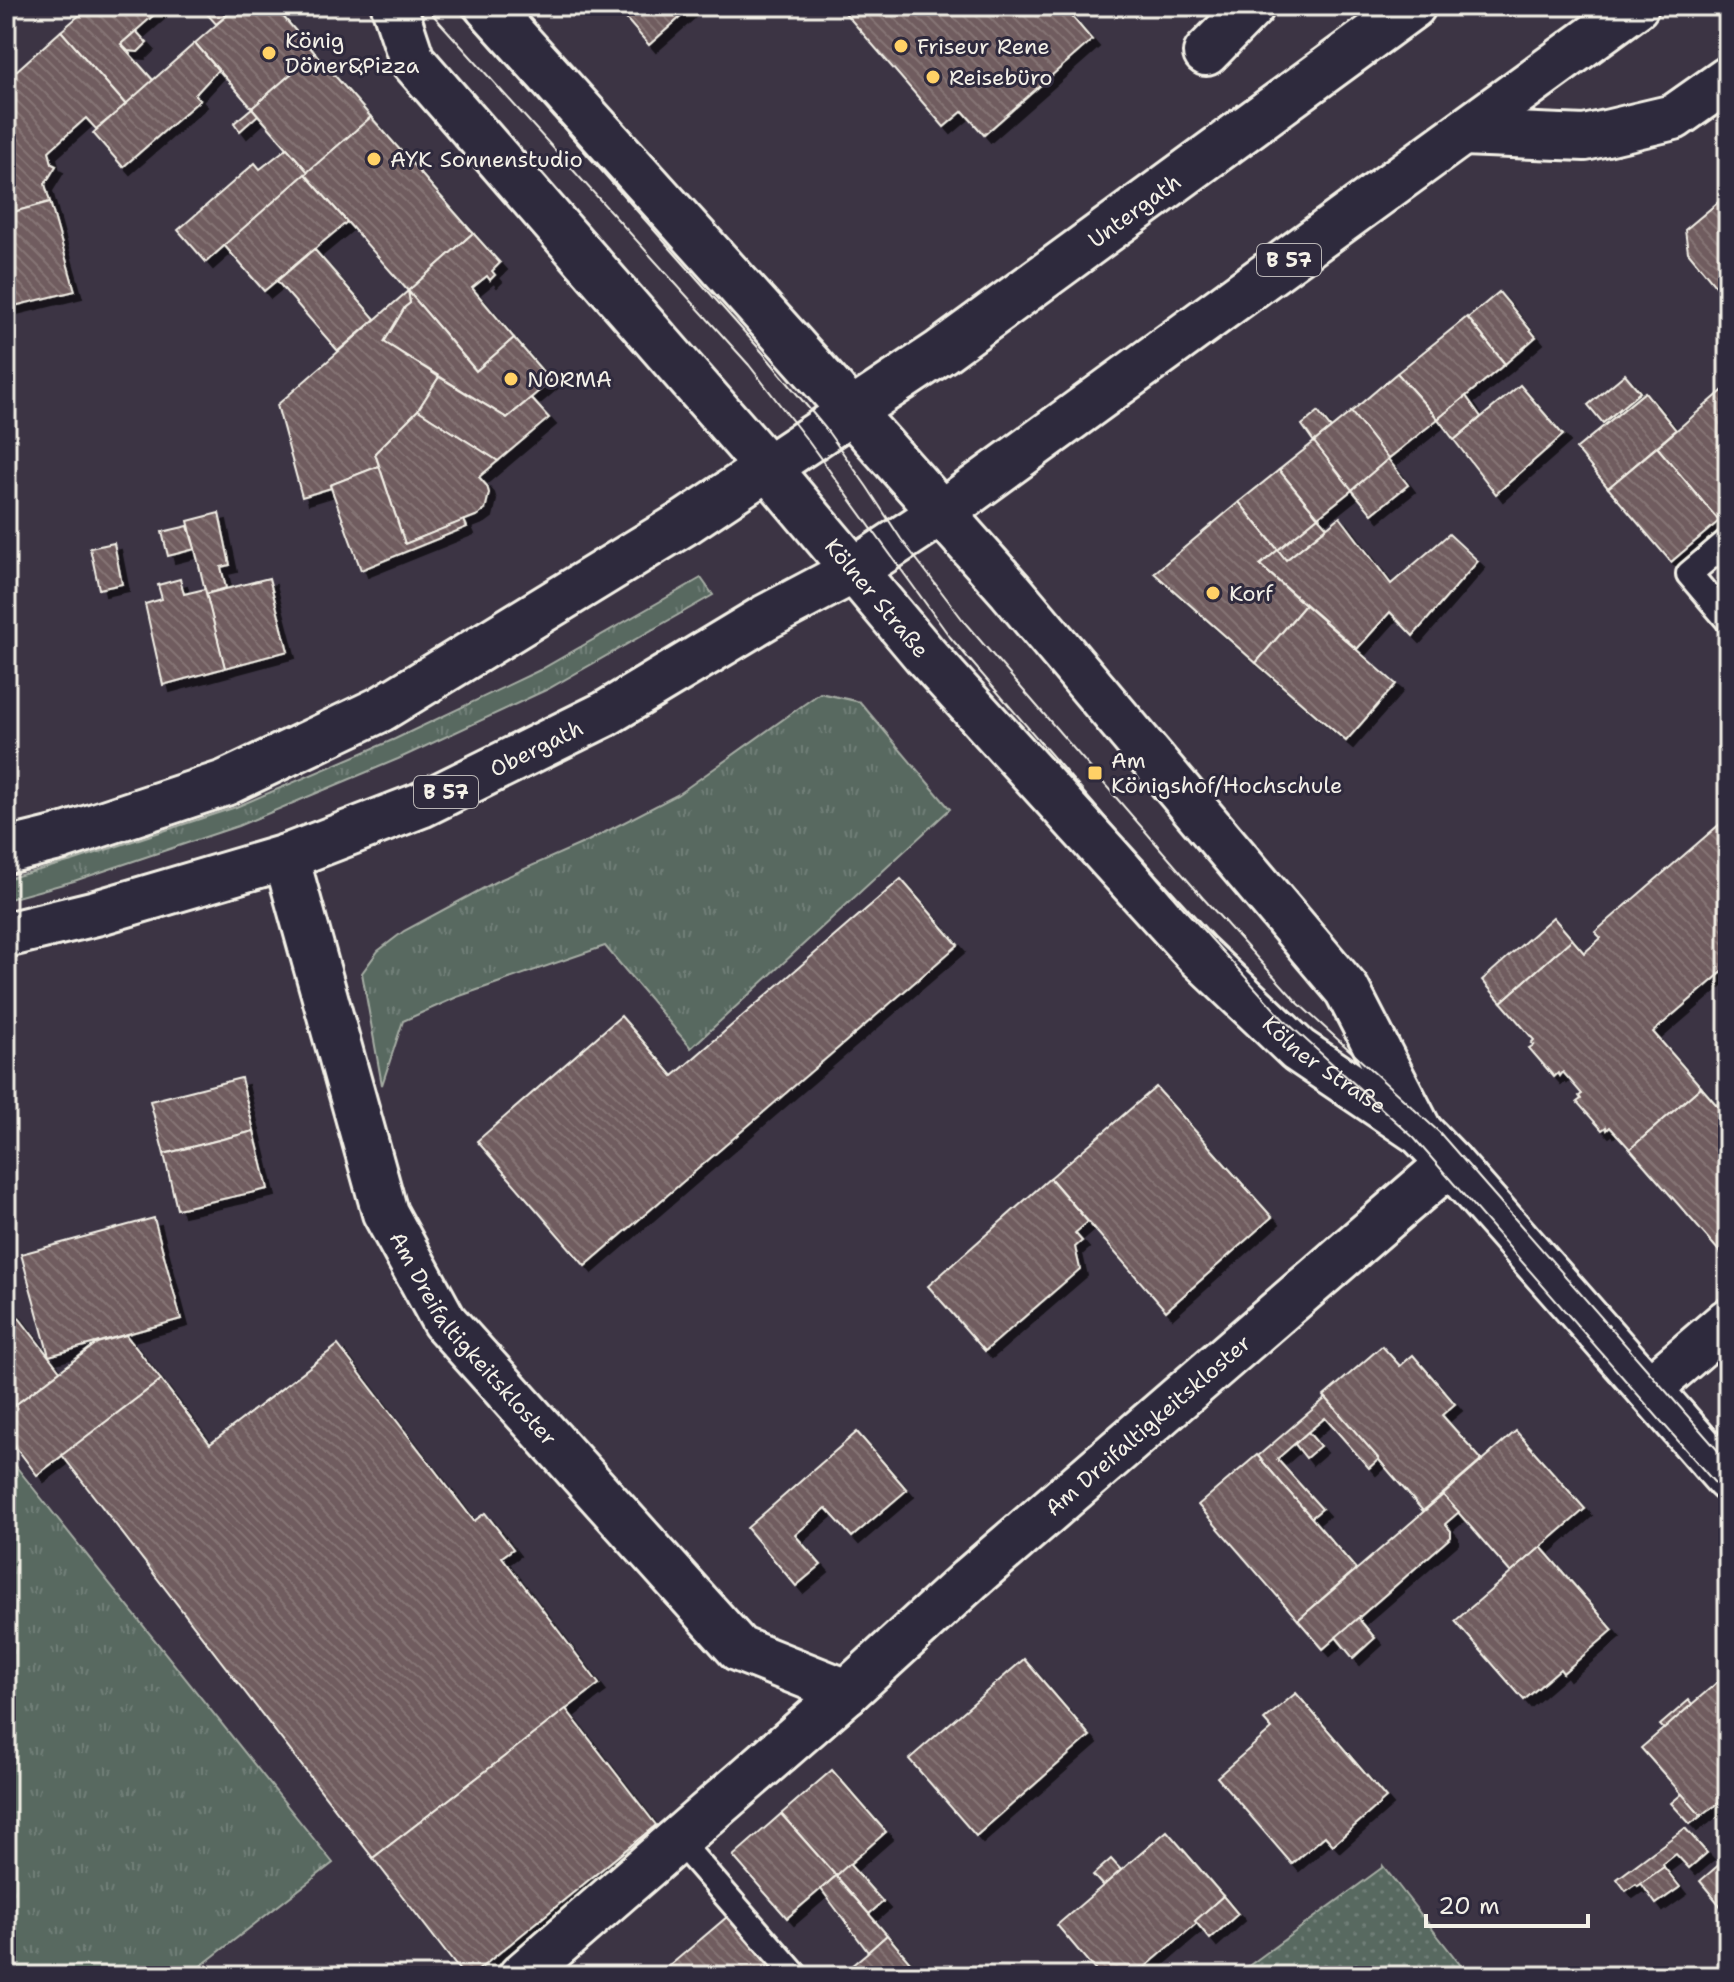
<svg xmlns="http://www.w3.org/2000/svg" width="1734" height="1982" viewBox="0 0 1734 1982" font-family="'Shantell Sans',sans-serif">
<defs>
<pattern id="grass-tufts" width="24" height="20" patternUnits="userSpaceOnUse" patternTransform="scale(2)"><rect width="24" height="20" fill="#586961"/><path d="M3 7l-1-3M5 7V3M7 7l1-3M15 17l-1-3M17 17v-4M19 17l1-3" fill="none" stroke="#717f78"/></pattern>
<pattern id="park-dots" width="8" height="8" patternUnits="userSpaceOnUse" patternTransform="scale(2)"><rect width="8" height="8" fill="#586961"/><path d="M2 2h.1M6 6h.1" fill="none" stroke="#717f78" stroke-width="1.8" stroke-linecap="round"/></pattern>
<pattern id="building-back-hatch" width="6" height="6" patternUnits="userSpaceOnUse" patternTransform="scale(2)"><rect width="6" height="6" fill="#705c5e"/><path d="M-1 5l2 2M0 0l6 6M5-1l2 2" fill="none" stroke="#857475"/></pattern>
<filter id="shadow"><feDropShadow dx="7" dy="7" stdDeviation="0" flood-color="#0009"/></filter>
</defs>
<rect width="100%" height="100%" fill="#3c3444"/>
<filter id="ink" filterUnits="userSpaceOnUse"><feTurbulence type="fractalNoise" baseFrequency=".0125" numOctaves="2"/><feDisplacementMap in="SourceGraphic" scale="16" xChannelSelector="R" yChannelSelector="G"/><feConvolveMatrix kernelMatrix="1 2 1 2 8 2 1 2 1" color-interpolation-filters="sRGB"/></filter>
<g filter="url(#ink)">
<!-- grass -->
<g fill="url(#grass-tufts)" stroke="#a6ada4" stroke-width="2">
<polygon points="701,578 713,595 548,689 398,759 238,826 74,881 6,900 6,879 72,861 236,807 395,739 540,670"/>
<polygon points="820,693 860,702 950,809 691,1048 605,946 457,997 403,1021 382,1085 362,973 378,951 404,931 495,882 588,841 677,795"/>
<polygon points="6,1454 333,1863 188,1976 6,1976"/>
</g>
<!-- park -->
<polygon fill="url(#park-dots)" stroke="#a6ada4" stroke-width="2" points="1383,1866 1469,1976 1235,1976 1383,1867"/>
<!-- building -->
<g fill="url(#building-back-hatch)" stroke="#f4f1e8" stroke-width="2" filter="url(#shadow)">
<polygon points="90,6 164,6 121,44 153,80 126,105 61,31"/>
<polygon points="200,6 216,6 226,16 216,24"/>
<polygon points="238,6 274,6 315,53 252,108 195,43"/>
<polygon points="615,6 693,6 649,45"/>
<polygon points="839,6 1063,6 1092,40 984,135 963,111 944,127"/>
<polygon points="61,31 126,105 96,129 86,118 49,151 52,164 56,166 45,184 50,202 6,214 6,80"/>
<polygon points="136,31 147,43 138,52 128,51 121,44"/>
<polygon points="195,43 218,70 195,95 200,100 123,167 93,133"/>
<polygon points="315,53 371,117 308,172 252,108"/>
<polygon points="252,108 258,115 240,131 234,123"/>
<polygon points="371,117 473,233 408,291 305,174"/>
<polygon points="287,148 308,172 206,262 178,230 255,163 260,169"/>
<polygon points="305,174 347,222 264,291 224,245"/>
<polygon points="1728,194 1728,301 1688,252 1685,230"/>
<polygon points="50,202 75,291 6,308 6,214"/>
<polygon points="473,233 500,263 492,271 495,275 490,280 487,276 472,288 514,338 476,371 408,291"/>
<polygon points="314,249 375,319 338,351 277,281"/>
<polygon points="408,291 476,371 514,338 551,381 507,418 384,342 405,307 410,303"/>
<polygon points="408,291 410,303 405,307 384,342 439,377 418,410 375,453 379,466 330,485 331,488 302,497 277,405"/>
<polygon points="1499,292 1536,337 1505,364 1468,318"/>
<polygon points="1467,317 1505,364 1438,419 1397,373"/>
<polygon points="1397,373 1438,419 1388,459 1351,412"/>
<polygon points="1625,374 1640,392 1603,423 1588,405"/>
<polygon points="439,377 507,418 531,398 549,418 498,461 418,410"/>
<polygon points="1520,385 1563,435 1496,494 1454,440"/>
<polygon points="1728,386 1728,427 1724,430 1728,435 1728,514 1719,521 1657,447"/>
<polygon points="1645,392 1676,430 1608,488 1576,449"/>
<polygon points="1466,396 1481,417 1454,440 1438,419"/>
<polygon points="418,410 498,461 479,477 487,486 489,493 485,510 478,515 405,544 375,453"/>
<polygon points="1318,412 1331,428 1314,442 1302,425"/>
<polygon points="1351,412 1388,459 1352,490 1314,442"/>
<polygon points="1314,442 1352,490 1318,517 1279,470"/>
<polygon points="1657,447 1719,521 1671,562 1608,488"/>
<polygon points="1388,459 1408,485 1372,514 1352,490"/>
<polygon points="379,466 405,544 464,520 467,527 361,570 330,485"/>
<polygon points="1279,470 1318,517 1278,550 1239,502"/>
<polygon points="1239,502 1278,550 1260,565 1305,605 1256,663 1154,573"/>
<polygon points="219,513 230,565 221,567 226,588 206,594 188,521"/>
<polygon points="1318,517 1327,527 1286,560 1278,550"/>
<polygon points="1340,517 1391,584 1449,534 1478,561 1413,636 1390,612 1357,649 1260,565 1278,550 1286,560"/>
<polygon points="188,526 195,549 168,556 162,532"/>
<polygon points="114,543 122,584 99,589 90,548"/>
<polygon points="269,578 288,651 225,668 206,594"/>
<polygon points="180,579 184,594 205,589 225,668 163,685 145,604 162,599 158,585"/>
<polygon points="1305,605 1396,684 1346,741 1256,663"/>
<polygon points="1728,817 1728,967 1653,1032 1701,1087 1630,1149 1610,1127 1607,1130 1606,1127 1602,1130 1577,1102 1581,1099 1579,1096 1582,1094 1563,1072 1560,1076 1558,1073 1554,1077 1529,1048 1534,1045 1531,1043 1534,1040 1501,1002 1572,939 1584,953 1601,938 1595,932"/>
<polygon points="901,879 958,945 585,1266 477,1141 621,1016 673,1076"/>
<polygon points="1553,917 1572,939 1501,1002 1482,980"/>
<polygon points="241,1078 254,1131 164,1154 150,1101"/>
<polygon points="1156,1087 1272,1217 1166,1311 1050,1178"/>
<polygon points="1701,1087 1728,1118 1728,1255 1725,1258 1630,1149"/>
<polygon points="254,1131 268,1189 177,1209 164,1154"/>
<polygon points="1050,1178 1088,1222 1075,1233 1082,1241 1075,1247 1080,1269 985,1351 928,1286"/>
<polygon points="154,1218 181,1319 49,1356 21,1254"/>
<polygon points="6,1301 60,1371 6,1412"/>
<polygon points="126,1335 161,1380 37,1475 6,1434 6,1412 97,1343"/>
<polygon points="338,1345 474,1521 485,1513 513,1549 502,1557 599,1684 373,1858 62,1455 161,1380 210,1444"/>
<polygon points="1382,1346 1400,1366 1413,1355 1455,1404 1442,1415 1482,1460 1423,1511 1324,1396"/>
<polygon points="1326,1398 1379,1459 1369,1468 1325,1418 1308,1432 1277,1459 1322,1509 1311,1518 1258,1456"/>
<polygon points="1516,1431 1585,1509 1511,1573 1443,1495"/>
<polygon points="857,1432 907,1490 852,1537 826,1508 795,1535 821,1565 796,1586 747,1528"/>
<polygon points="1308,1432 1320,1446 1306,1458 1295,1444"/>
<polygon points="1257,1455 1356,1569 1298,1620 1198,1505"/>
<polygon points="1443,1495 1459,1512 1445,1524 1451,1531 1451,1537 1323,1649 1298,1620"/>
<polygon points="1541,1547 1613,1630 1563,1673 1560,1669 1524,1700 1455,1621"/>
<polygon points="1358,1618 1375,1638 1353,1658 1336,1637"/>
<polygon points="1024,1659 1090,1736 976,1836 909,1759"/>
<polygon points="1728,1673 1728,1796 1701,1816 1641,1748"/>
<polygon points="1296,1693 1386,1798 1333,1845 1325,1836 1292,1864 1217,1777 1272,1729 1264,1720"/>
<polygon points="1689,1700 1692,1704 1664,1729 1660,1725"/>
<polygon points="566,1709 656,1825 471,1976 464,1976 373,1858"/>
<polygon points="832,1770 886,1832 836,1876 781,1814"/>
<polygon points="1682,1794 1701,1816 1690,1824 1671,1803"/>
<polygon points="781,1814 836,1876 787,1918 733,1856"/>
<polygon points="1685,1828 1707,1853 1689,1868 1676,1854 1663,1864 1664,1867 1638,1886 1636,1884 1626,1891 1617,1879"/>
<polygon points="1167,1831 1223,1896 1195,1921 1197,1923 1143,1969 1141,1967 1131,1976 1100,1976 1057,1925"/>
<polygon points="1728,1857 1728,1905 1723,1909 1700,1881"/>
<polygon points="1111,1859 1121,1870 1103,1886 1093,1875"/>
<polygon points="849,1864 883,1902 869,1914 836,1876"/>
<polygon points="1664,1867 1680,1887 1656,1904 1641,1883"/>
<polygon points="836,1876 887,1935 868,1952 821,1889"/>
<polygon points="1223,1896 1238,1914 1210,1939 1195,1921"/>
<polygon points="734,1911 787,1976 676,1976 668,1967"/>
<polygon points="887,1935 922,1976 839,1976 868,1952"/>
</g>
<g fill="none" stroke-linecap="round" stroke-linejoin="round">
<!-- lane casing -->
<g stroke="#f4f1e8" stroke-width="30">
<g id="lane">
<polyline points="1728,541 1689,574 1728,620"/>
<polyline points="677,1839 796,1976"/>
</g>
</g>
<!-- street casing -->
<g stroke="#f4f1e8" stroke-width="50">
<g id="street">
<polyline points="1206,53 1252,6"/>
<polyline points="1463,133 1585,138 1674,117 1728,79"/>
<path id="s1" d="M 286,857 L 385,1213 L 444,1321 L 739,1649 L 847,1692 L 969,1580 L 1450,1163"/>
<polyline points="1649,1389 1728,1321"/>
<polyline points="521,1976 847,1692"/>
</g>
</g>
<!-- secondary casing -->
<g stroke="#f4f1e8" stroke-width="50">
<g id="secondary">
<path id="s2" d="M 394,6 L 412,60 L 768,468 L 925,655 L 1196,953 L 1298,1050 L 1421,1133 L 1450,1163 L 1728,1479"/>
<polyline points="487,6 785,337 1011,591 1347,990 1418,1128"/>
</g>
</g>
<!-- primary casing -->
<g stroke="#f4f1e8" stroke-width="50">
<g id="primary">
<path id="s3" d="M 6,851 L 59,838 L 225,783 L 381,709 L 686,522 L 941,352 L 1413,6"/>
<path id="s4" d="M 6,935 L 96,913 L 286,857 L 421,805 L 605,714 L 766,617 L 853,571 L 941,513 L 1636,6"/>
</g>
</g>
<!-- lane -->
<use href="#lane" stroke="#2f2a3d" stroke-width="24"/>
<!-- street -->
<use href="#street" stroke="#2f2a3d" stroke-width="44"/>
<!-- secondary -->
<use href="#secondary" stroke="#2f2a3d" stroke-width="44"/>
<!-- primary -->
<use href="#primary" stroke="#2f2a3d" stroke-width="44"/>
<!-- tram -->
<g stroke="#f4f1e8" stroke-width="2">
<polyline points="425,6 749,365 808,441 950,637 1179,903 1283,1019 1414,1138 1728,1498"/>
<polyline points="455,6 763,353 826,429 867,487 901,539 966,624 1203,898 1298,1003 1439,1132 1728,1462"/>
</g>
</g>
</g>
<!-- markers -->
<g fill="#ffd166" stroke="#2f2a3d" stroke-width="3">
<circle cx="901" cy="46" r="8"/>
<circle cx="269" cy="53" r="8"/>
<circle cx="933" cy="77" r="8"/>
<circle cx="374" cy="159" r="8"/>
<circle cx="511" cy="379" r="8"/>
<circle cx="1213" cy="593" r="8"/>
<rect x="1087" y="765" width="16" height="16" rx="4"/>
</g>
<g text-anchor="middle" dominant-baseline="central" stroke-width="6" stroke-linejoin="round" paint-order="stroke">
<!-- shield labels -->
<g fill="#2f2a3d" stroke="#b9b5b5" stroke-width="2">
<rect x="1257" y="244" width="64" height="32" rx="6"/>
<rect x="414" y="776" width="64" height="32" rx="6"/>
</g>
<g font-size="20" font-weight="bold" fill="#f4f1e8">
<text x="1289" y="260">B 57</text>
<text x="446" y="792">B 57</text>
</g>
<!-- poi labels -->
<g font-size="22" fill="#f4f1e8" stroke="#2f2a3d" text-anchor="start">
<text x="285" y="40">König<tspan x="285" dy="25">Döner&amp;Pizza</tspan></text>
<text x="917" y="46">Friseur Rene</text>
<text x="949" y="77">Reisebüro</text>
<text x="390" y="159">AYK Sonnenstudio</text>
<text x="527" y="379">NORMA</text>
<text x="1229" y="593">Korf</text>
<text x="1111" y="760">Am<tspan x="1111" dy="25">Königshof/Hochschule</tspan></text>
</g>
<!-- street labels -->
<g font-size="22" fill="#f4f1e8" stroke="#2f2a3d">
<text stroke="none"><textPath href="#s3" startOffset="1306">Untergath</textPath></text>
<text stroke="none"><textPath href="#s2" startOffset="768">Kölner Straße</textPath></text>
<text stroke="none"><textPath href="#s4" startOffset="564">Obergath</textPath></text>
<text stroke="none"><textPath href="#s2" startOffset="1416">Kölner Straße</textPath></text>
<text stroke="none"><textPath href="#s1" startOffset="524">Am Dreifaltigkeitskloster</textPath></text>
<text stroke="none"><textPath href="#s1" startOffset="1452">Am Dreifaltigkeitskloster</textPath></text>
</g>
</g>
<!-- margin -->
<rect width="1734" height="1982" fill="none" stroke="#2f2a3d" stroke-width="32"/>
<rect x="16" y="16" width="1702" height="1950" fill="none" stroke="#f4f1e8" stroke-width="3" filter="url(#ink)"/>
<!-- scale -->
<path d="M1426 1914v12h162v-12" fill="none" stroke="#f4f1e8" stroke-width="4"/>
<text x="1438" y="1914" font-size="24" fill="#f4f1e8" stroke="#2f2a3d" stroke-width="6" paint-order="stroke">20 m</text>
</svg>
